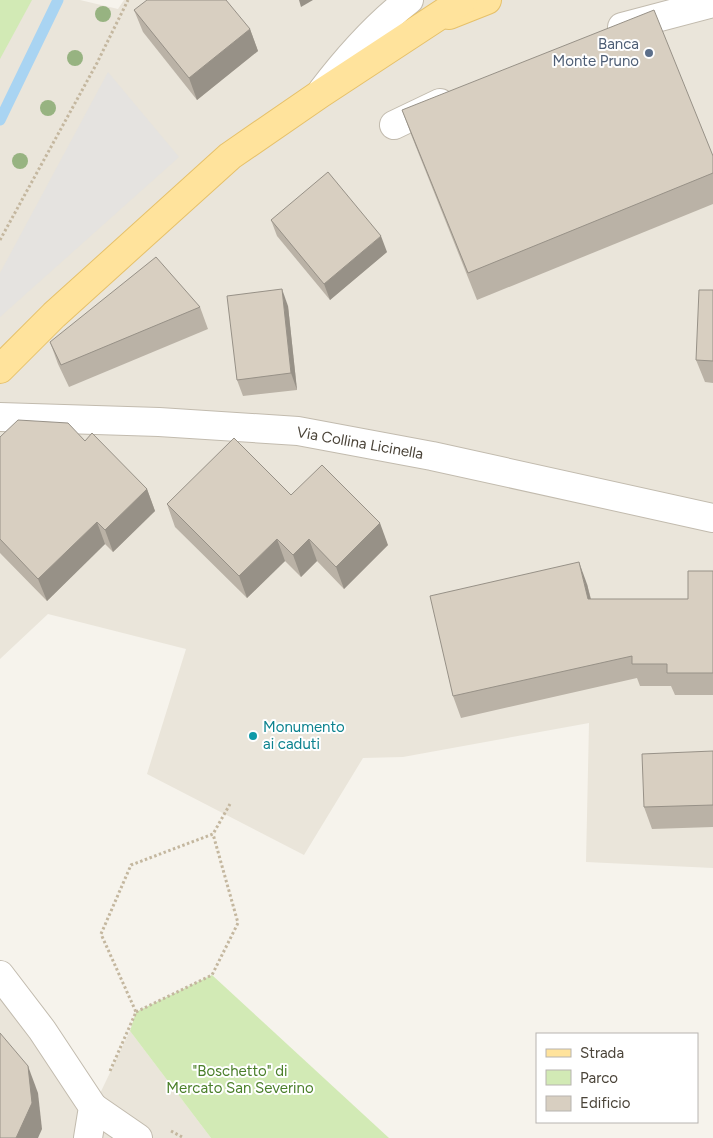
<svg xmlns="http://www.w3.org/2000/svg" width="713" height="1138" viewBox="0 0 713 1138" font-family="Figtree,sans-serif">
<rect width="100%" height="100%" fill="#f6f3ec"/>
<!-- residential -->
<g fill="#eae5da">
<polygon points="0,0 80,0 118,9 124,0 713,0 713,868 586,862 589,723 403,757 363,758 304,855 147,774 186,649 48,614 0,659"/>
<polygon points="0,975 94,1106 130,1031 211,1138 0,1138"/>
</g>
<!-- green -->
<g fill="#d2eab5">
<polygon points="0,0 32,0 0,59"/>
<polygon points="212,975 389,1138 211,1138 130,1031 136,1012"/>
</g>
<!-- parking -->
<polygon fill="#e5e3e0" points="108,72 179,157 0,317 0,273"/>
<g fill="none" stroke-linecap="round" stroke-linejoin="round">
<!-- stream -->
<polyline stroke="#a9d4f2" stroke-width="11" points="0,120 58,0"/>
<!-- minor casing -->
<g stroke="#c2bbae" stroke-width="30">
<g id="minor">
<polyline points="622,27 713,3"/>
<path d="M 322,91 C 348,57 375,26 409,0"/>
<polyline points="394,125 440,103"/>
<polyline points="0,417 159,422 298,431 432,456 713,518"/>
<polyline points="0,975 42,1030 93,1107 88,1138"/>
<polyline points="93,1107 138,1138"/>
</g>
</g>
<!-- major casing -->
<g stroke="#e6c16a" stroke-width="30">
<g id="major">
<polyline points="449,15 487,0"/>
<polyline points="0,369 54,315 230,156 320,94 463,0"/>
</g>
</g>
<!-- path -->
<g stroke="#c4b79f" stroke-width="3" stroke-dasharray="2.5 2.5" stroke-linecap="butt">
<polyline points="0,240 97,63 128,0"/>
<polyline points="136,1012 212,975 238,923 213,834"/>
<polyline points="110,1071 136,1012 101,934 131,865 213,834 230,804"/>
<polyline points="171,1131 184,1138"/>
</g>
<!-- minor -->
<use href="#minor" stroke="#fff" stroke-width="28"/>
<!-- major -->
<use href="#major" stroke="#ffe39c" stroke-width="28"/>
</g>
<!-- trees -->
<g fill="#97b381">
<circle cx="103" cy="14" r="8"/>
<circle cx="75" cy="58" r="8"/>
<circle cx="48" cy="108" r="8"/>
<circle cx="20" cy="161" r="8"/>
</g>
<!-- wall -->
<g fill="#bab2a6">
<polygon points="134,10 250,29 258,51 197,100 143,32"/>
<polygon points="402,110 713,156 713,204 477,300 412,137"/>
<polygon points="271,220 387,252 330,300 277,236"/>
<polygon points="713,290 713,383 705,382 696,360"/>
<polygon points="288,306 297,390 243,396 237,380"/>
<polygon points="200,307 208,329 69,387 58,364 50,342"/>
<polygon points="0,437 85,441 147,489 155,511 113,552 105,544 47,601 0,553"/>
<polygon points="291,495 388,545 344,589 317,561 301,577 285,561 247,598 175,527 167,504"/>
<polygon points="713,571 713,695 675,695 671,686 640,686 637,678 461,718 453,696 587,584 591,599 688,599"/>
<polygon points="713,751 713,827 652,829 644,807"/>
</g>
<!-- shaded-wall -->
<g fill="#979187">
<polygon points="299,0 313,0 301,7"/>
<polygon points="250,29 258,51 197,100 189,78"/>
<polygon points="381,236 387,252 330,300 324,284"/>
<polygon points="282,289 288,306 297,390 291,373"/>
<polygon points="147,489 155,511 113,552 105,530"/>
<polygon points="97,522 105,544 47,601 38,579"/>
<polygon points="380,523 388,545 344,589 336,567"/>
<polygon points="277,539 285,561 247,598 239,576"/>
<polygon points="309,539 317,561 301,577 293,555"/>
<polygon points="579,562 587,584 596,621 588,599"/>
<polygon points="28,1066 38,1093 42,1129 38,1138 16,1138"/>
</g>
<!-- building -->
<g fill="#d8cfc1" stroke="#979187">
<polygon points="147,0 226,0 250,29 189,78 134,10"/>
<polygon points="654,10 713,156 713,173 468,273 402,110"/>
<polygon points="328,172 381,236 324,284 271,220"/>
<polygon points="156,257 200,307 61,365 50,342"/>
<polygon points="282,289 291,373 237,380 227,296"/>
<polygon points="699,290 713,290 713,361 696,360"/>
<polygon points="18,420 68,423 85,441 92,433 147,489 105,530 97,522 38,579 0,539 0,437"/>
<polygon points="234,438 291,495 322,465 380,523 336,567 309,539 293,555 277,539 239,576 167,504"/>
<polygon points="579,562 588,599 688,599 688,571 713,571 713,673 667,673 667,664 632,664 632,656 453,696 430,596"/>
<polygon points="713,751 713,805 644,807 642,754"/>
<polygon points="0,1033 28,1066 32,1103 16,1138 0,1138"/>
</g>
<!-- markers -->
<circle fill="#5c6f8a" stroke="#fff" stroke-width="2" cx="649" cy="53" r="5"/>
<circle fill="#0f9aa8" stroke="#fff" stroke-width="2" cx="253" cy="736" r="5"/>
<g text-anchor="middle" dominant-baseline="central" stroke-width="4" stroke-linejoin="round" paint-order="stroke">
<!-- service labels -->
<g font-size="15" fill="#4e5e75" stroke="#fff" text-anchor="end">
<text x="639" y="44">Banca<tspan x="639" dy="17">Monte Pruno</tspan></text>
</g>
<!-- street labels -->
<g font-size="15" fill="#4b4439" stroke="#fff">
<text transform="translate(360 443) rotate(10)">Via Collina Licinella</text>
</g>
<!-- culture labels -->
<g font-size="15" fill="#0d838f" stroke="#fff" text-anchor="start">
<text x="263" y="727">Monumento<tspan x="263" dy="17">ai caduti</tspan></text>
</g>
<!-- park labels -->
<g font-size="15" fill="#4a7f2a" stroke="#fff">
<text x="240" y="1071">"Boschetto" di<tspan x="240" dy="17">Mercato San Severino</tspan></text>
</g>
</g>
<!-- legend -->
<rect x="536" y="1033" width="162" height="90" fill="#ffffff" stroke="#b7b4b0"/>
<rect x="546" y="1049" width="25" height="8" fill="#ffe39c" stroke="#b7b4b0"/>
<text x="580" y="1058" font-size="15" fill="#4b4439">Strada</text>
<rect x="546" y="1070" width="25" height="15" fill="#d2eab5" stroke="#b7b4b0"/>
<text x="580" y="1083" font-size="15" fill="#4b4439">Parco</text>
<rect x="546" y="1096" width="25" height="15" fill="#d8cfc1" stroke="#b7b4b0"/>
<text x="580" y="1108" font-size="15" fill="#4b4439">Edificio</text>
</svg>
